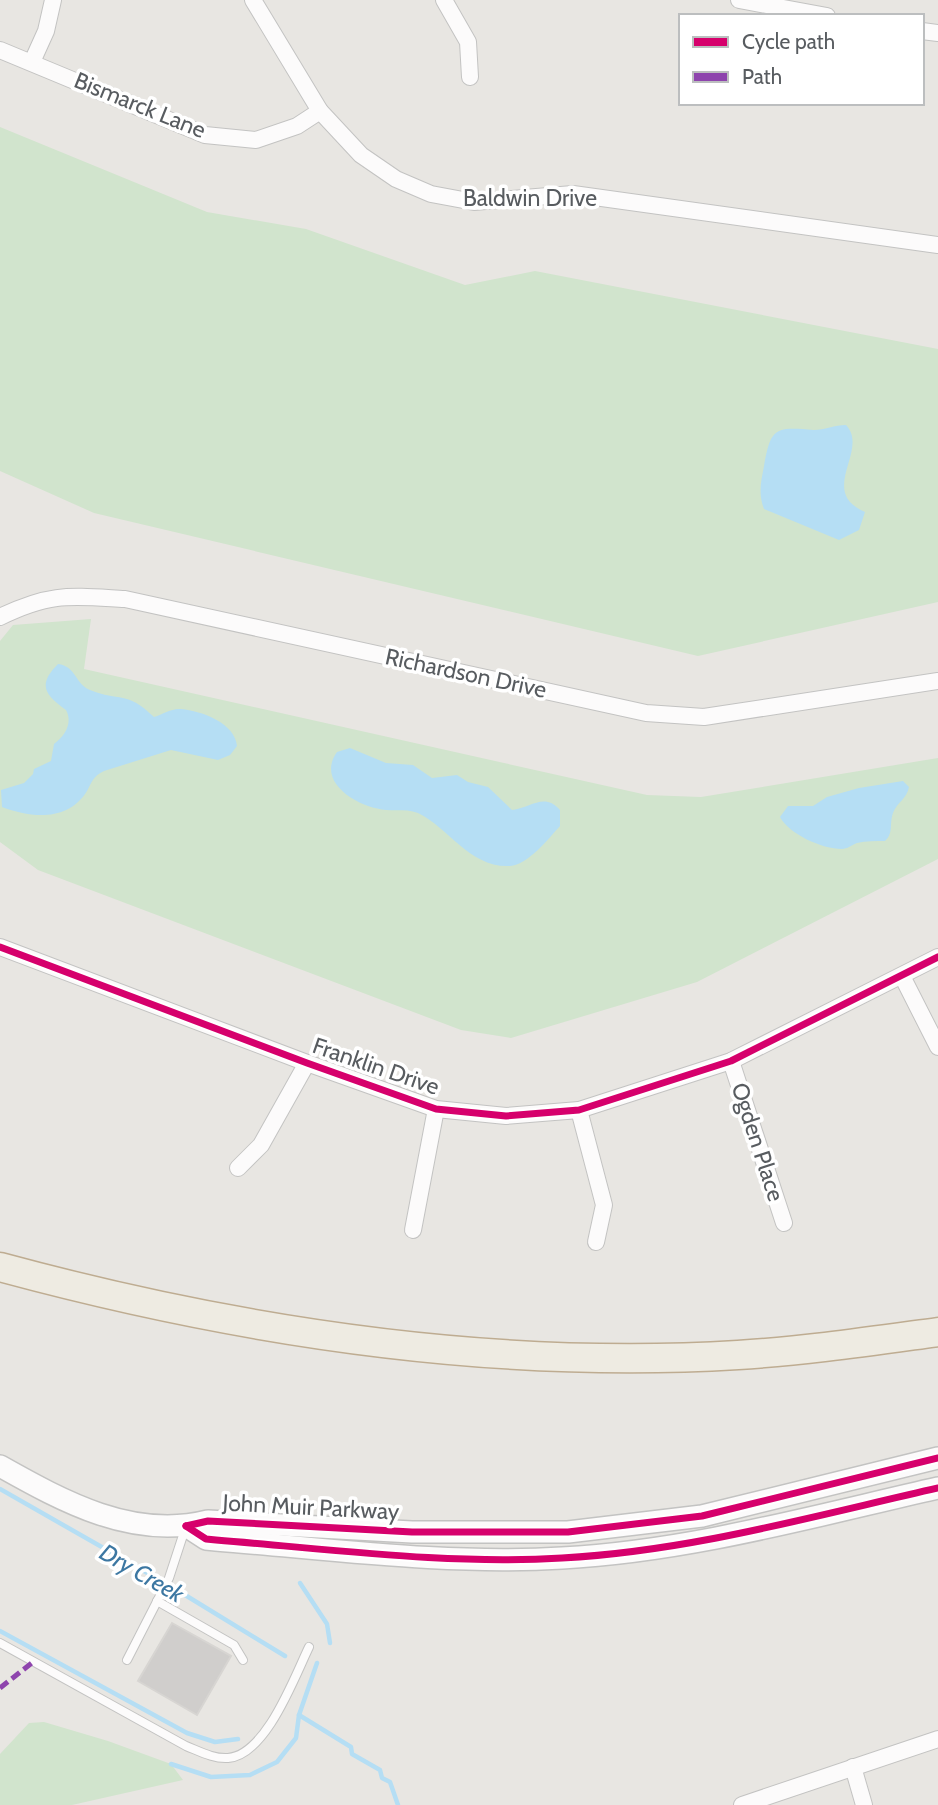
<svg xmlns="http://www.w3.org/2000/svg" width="938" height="1805" viewBox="0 0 938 1805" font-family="Cabin,sans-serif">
<rect width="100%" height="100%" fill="#e8e6e2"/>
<!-- green -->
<g fill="#d1e4cd">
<polygon points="0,127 207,212 306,229 465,285 535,271 938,349 938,602 698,656 94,513 0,471"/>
<polygon points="91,619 84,669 647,795 701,797 938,758 938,859 697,982 511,1038 461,1030 38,870 0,842 0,641 13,625"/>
<polygon points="44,1722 108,1741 171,1764 183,1780 72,1805 0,1805 0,1754 29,1723"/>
</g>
<!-- water -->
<g fill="#b5def4">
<path d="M 846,425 C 870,450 817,492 865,512 L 859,530 L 839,540 L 764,509 C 758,493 761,482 764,466 C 771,427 775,427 814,430 C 824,430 835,425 846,425 Z"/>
<path d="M 58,664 C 76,666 75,684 90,690 C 120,702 126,690 154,717 C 163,714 172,708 181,709 C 202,711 235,723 237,746 L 230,755 L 218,760 L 171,750 L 104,771 C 93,776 92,782 87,791 C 68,822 31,818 2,807 L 1,790 L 24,783 L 33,774 L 34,769 L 51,761 L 54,744 C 65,736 73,723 66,710 C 45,695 37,685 58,664 Z"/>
<path d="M 350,748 L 386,763 L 413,765 L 432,778 L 457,775 L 468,782 L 488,787 L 512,810 C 531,808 544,792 560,810 L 560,826 C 549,838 528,865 510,866 C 470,868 449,828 418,813 C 408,809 396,811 386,810 C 359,808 315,783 337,752 Z"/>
<path d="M 903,781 L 909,787 C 907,799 897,802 893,813 C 889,824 894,833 885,841 C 876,841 866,841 857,843 C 852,845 847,849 842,849 C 822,849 789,834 780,817 L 788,806 L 813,806 L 827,797 L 859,788 Z"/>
</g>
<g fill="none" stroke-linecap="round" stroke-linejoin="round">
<!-- stream -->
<g stroke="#b5def4" stroke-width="4.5">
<polyline points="0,1489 172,1587 285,1656"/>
<polyline points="300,1583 327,1624 330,1643"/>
<polyline points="0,1631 187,1733 215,1742 238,1739"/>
<polyline points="299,1715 351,1747 352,1754 380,1770 382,1778 390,1782 398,1805"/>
<polyline points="171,1764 211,1777 250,1775 277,1762 296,1738 299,1715 317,1663"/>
</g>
</g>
<!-- building -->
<polygon fill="#d0cecc" stroke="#d7d5d2" stroke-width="2" points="172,1623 231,1656 197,1715 138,1681"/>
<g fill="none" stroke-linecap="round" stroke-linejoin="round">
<!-- service casing -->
<g stroke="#c3c3c2" stroke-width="10">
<g id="service">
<polyline points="157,1601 234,1645 243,1660"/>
<path d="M 0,1643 L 186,1746 C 199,1751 213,1759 228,1758 C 266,1755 294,1678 309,1647"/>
<polyline points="127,1660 169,1578 186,1526"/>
</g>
</g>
<!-- minor casing -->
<g stroke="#c3c3c2" stroke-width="18">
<g id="minor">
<polyline points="253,0 320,111 361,155 396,179 431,194 474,202 573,194 938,245"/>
<polyline points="444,0 468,42 470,77"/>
<polyline points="739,0 827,16"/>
<polyline points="922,31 938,33"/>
<polyline points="0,50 205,135 256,140 297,126 320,111"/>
<polyline points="32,62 46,31 53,0"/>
<path d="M 0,617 C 51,592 71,596 125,599 L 646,713 L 704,717 L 938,681"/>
<polyline points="0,947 307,1063 436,1109 506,1116 579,1110 731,1061 938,957"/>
<polyline points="902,976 938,1047"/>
<polyline points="731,1061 784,1223"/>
<polyline points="579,1110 604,1205 596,1242"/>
<polyline points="238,1168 261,1145 307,1063"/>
<polyline points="413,1230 436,1109"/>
<polyline points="853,1767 864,1805"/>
<polyline points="742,1805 938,1739"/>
</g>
</g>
<!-- tertiary casing -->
<g stroke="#c3c3c2" stroke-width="24">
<g id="tertiary">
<path d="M 0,1466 C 64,1502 133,1540 208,1521 L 412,1532 L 568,1532 L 702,1516 L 938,1458"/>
<path d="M 186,1526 L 206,1539 L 216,1540 C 330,1549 447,1565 562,1558 C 690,1551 814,1516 938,1488"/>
</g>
</g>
<!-- trunk casing -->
<g stroke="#beac91" stroke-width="31">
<path id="trunk" d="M 0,1267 C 240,1332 489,1370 738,1355 C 805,1351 872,1341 938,1332"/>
</g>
<!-- service -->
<use href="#service" stroke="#fcfbfb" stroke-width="8"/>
<!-- minor -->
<use href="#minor" stroke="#fcfbfb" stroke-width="16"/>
<!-- tertiary -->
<use href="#tertiary" stroke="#fcfbfb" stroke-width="21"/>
<!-- trunk -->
<use href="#trunk" stroke="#eeebe2" stroke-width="28"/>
<!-- quiet -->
<polyline stroke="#8e44ad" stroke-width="5" stroke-dasharray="10 5" stroke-linecap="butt" points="0,1688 33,1662"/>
<!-- cycleway casing -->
<g stroke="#fff" stroke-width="11">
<g id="cycleway">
<polyline points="0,947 307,1063 436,1109 506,1116 579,1110 731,1061 938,957"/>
<path d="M 186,1526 L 206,1539 L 216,1540 C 330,1549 447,1565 562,1558 C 690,1551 814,1516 938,1488"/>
<polyline points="186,1526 208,1521 412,1532 568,1532 702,1516 938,1458"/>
</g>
</g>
<!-- cycleway -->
<use href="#cycleway" stroke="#d6006c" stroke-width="7"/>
</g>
<g text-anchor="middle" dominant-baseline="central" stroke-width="7" stroke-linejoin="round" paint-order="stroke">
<!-- street labels -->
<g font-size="23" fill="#585c60" stroke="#fff">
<text transform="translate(140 105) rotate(22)">Bismarck Lane</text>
<text x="530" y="198">Baldwin Drive</text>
<text transform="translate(466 673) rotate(12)">Richardson Drive</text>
<text transform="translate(376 1066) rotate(19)">Franklin Drive</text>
<text transform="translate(758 1142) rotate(72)">Ogden Place</text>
<text transform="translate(311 1507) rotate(3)">John Muir Parkway</text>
</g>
<!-- water labels -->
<g font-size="24" font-style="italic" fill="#3c77a2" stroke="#fff">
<text transform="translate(142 1573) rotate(30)">Dry Creek</text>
</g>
</g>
<!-- legend -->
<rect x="679" y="14" width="245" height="91" fill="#ffffff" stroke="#bcbebf" stroke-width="2"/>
<rect x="693" y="37" width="35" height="10" fill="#d6006c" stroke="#bcbebf" stroke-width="2"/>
<text x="742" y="49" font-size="21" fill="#585c60">Cycle path</text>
<rect x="693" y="72" width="35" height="10" fill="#8e44ad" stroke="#bcbebf" stroke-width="2"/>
<text x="742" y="84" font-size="21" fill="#585c60">Path</text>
</svg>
